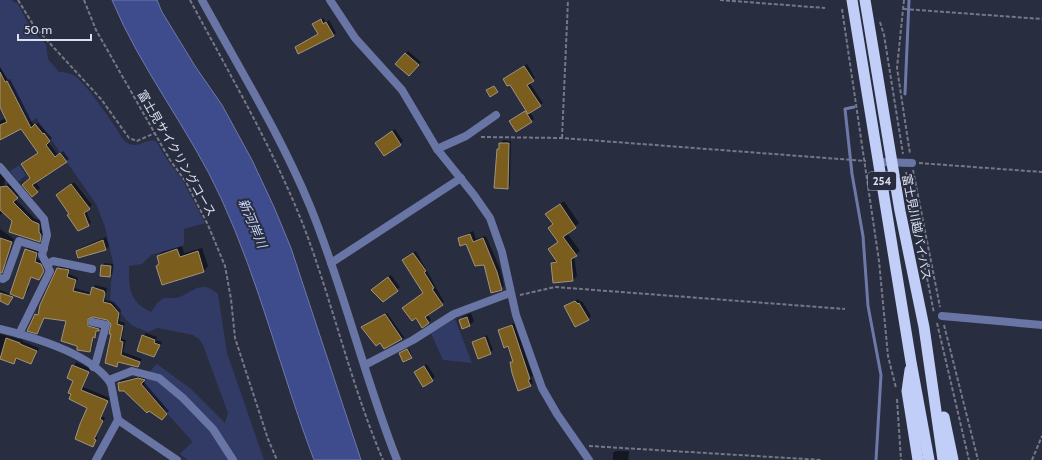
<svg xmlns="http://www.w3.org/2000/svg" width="1042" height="460" viewBox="0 0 1042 460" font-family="Cabin,'Noto Sans JP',sans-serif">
<rect width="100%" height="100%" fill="#282d3f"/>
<!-- green -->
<g fill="#313b66">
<path d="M 0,0 L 11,0 L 18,4 L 31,29 L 46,44 L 48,59 L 59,72 C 64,72 69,73 73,75 C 84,80 109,118 116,128 C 120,134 123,142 130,144 C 139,148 146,138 156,141 L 168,161 L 182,179 L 205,223 L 184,229 L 184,243 L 183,246 L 151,255 L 142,264 L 129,266 C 129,288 129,302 151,312 C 154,308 157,302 161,300 C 166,296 171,299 176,298 C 193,294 199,278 218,294 L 227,353 L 264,460 L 188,460 L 180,454 L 192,442 L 191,440 L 165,411 L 163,406 L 143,386 C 147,378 149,370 157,364 L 191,389 L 225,423 L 228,413 L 203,345 L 199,339 L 193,335 L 158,328 L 148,332 L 133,326 L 125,319 L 110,299 L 111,281 L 114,267 L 105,227 L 96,204 L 36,118 L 30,123 L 0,67 Z"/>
<polygon points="19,165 26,175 18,182 10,171"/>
<polygon points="455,319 472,363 443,360 431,333"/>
</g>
<!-- water -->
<path fill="#3e4c8e" stroke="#6e79aa" d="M 112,0 L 157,0 L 162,12 L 195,66 L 222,105 L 252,160 L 274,207 L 291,248 L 361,460 L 314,460 C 281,373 260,283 221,198 C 190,130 141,70 112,0 Z"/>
<!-- shadow -->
<g fill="#0007">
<polygon points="323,18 326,22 329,20 336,33 333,35 296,47 319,33 314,24"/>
<polygon points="408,51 421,62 409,75 397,64"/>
<polygon points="527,64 535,78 529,82 543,103 530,112 534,119 531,121 513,119 527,110 511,83 504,79"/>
<polygon points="0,67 8,80 10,79 34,126 38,123 52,138 48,142 58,155 63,151 69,159 35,182 40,188 32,195 31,178 39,153 21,127 0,141 0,121 6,118 0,107"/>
<polygon points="395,129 403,141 400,144 376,143"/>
<polygon points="503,140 511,141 510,186 507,188 498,150"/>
<polygon points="0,170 5,177 4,185 10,184 20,194 15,199 35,219 42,221 41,229 44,232 39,241 4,212 0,215"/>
<polygon points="74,182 92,205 86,210 91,223 79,229 60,193"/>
<polygon points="564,201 579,223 567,233 580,251 574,256 577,276 573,280 552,263 556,259 559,242 554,224 547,214"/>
<polygon points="0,229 14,239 6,264 3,267 0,266"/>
<polygon points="473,231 476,239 486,236 500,269 504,286 501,289 485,264 467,243 459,238"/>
<polygon points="106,237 109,246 106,249 78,257 77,251 80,248"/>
<polygon points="182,246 184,253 202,248 208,266 204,271 157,266 160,263 158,256 162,252"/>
<polygon points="29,247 39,250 37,259 43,262 46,268 39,279 18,273 26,249"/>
<polygon points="416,251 444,302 427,314 431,320 422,326 424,292 406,257"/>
<polygon points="104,263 113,264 112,274 109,276 102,266"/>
<polygon points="61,265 71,268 69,274 78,278 75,288 91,293 95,285 107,288 105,300 114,302 121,310 119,321 125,323 122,339 126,340 123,352 142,359 138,366 120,361 117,366 112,324 108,319 90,317 90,323 101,328 94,336 92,349 89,351 78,345 67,320 45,317 37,333 28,330 36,314 40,312"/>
<polygon points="391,275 400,287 383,301 372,290"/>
<polygon points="17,283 30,287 23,298 14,295 8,304 0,299 0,290 11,294"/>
<polygon points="578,299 581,302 582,301 591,316 588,319 566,306"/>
<polygon points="387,313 404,337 402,339 365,325"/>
<polygon points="471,313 474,321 470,325 460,320 464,316"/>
<polygon points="514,323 533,376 531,377 533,383 530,386 511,363 514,360 509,345 499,330"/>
<polygon points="146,333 157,337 156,340 162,342 154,356 143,336"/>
<polygon points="0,334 23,340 22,341 39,348 34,360 31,363 17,358 14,363 0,358"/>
<polygon points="487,335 493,350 490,353 473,343"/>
<polygon points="409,349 412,356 411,357 402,352"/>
<polygon points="76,362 91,369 83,387 110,398 102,416 105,418 96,437 98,437 93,446 89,408 72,393 74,380 68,378"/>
<polygon points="427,364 435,377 424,386 415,372"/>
<polygon points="142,376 146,377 143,381 169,411 162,418 119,383 121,380"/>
<polygon points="616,451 629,451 628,460 613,460 613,453"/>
</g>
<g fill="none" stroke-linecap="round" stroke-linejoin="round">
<!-- stream -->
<g stroke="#6e79aa" stroke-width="3">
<polyline points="905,94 909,0"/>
<polyline points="854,107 845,109 852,174 863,236 868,306 881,375 876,460"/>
</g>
</g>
<!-- building -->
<g fill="#7b5d1d" stroke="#a0947f">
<polygon points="321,19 323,24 326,22 334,36 298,54 295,47 318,34 312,24"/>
<polygon points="405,53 419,65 409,76 395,64"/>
<polygon points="524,66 534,81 527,85 541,106 528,114 510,85 507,86 503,79"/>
<polygon points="0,72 5,82 7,81 31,128 35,124 43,134 44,133 50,141 46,145 55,157 60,153 67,162 32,185 38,192 32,197 22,185 30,178 21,164 38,153 21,129 0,140 0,125 7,122 0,107"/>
<polygon points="494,86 498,92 490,97 486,90"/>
<polygon points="525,111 532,122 516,132 509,121"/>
<polygon points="392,131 401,145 384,156 375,143"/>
<polygon points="499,143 509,143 508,189 494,188 497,149 499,149"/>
<polygon points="71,184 90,209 84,213 89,226 78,231 67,215 69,214 56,195"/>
<polygon points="7,186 18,198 13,202 32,221 39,224 39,232 41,235 40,242 9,232 12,221 0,210 0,187"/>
<polygon points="560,204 576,228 563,237 577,256 571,259 573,281 553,283 551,263 557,262 548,249 558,242 548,228 553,224 545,214"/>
<polygon points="470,234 473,242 483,238 497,272 502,290 491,293 484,265 475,266 466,244 460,246 458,238"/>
<polygon points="0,238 12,242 2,273 0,273"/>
<polygon points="103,240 106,250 78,258 76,251"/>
<polygon points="25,249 37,253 35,262 41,264 44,271 39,280 31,277 23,299 10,294"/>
<polygon points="177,249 180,257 198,251 204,272 162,285 156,266 159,264 157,256"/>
<polygon points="413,253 426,271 424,272 434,288 432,289 443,305 425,317 429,323 422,328 416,318 412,321 402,308 423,293 402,260"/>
<polygon points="101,265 111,266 110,277 100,276"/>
<polygon points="57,268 69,270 67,277 76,280 73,291 90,295 92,287 104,291 105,294 103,302 111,304 119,313 117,324 123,326 120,341 123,342 121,355 140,362 138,367 118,362 117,367 105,363 111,334 109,334 111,324 107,320 93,317 88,319 88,326 99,329 99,331 96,331 95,338 93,337 90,352 77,350 77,346 61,341 66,321 44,318 37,334 27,331 35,314 38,315 40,305"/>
<polygon points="388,277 398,291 383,302 371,290"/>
<polygon points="0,293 13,297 8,305 0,301"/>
<polygon points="575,301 578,304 579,303 589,320 575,327 564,306"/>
<polygon points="385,314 402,339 384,349 380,343 376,346 361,327"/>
<polygon points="467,317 470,326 462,329 459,320"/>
<polygon points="512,325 530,379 528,380 531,386 518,391 512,373 510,362 513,362 508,346 504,348 498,330"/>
<polygon points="142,335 155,340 154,343 160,345 154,357 137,351"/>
<polygon points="485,337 491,354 478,359 472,342"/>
<polygon points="6,338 20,343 20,344 37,351 31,364 16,358 14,364 0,359"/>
<polygon points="407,349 412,358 403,362 399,353"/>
<polygon points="72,365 89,372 81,390 108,401 100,419 103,421 94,439 96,440 93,447 75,439 80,424 87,408 69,399 71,394 68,393 73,381 67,378"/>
<polygon points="424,366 433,381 423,387 414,372"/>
<polygon points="138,378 145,380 141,384 167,414 162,420 149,411 147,413 124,391 119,391 118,383"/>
</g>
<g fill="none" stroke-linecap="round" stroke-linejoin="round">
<!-- path -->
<g stroke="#747888" stroke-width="2" stroke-dasharray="4 2" stroke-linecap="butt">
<polyline points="18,0 34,26 101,99 129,138 137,141 155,133"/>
<polyline points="84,0 96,30 170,160 186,182 208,225 225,266 231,299 235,338 268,439 277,460"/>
<path d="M 190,0 C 230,75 273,148 304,227 C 333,304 351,385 383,460"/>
<polyline points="720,0 825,8"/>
<polyline points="904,0 897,68 910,154"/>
<polyline points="842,9 879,261 888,356 896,388"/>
<polyline points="904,9 1042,19"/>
<polyline points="880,22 884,35 903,154"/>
<polyline points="481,137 562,138 866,161"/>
<polyline points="562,138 568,0"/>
<polyline points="919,163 1042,172"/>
<polyline points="913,170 940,307"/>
<polyline points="906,172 934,313"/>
<polyline points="520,295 555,287 845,309"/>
<polyline points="937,323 969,460"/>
<polyline points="944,325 978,460"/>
<polyline points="897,399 901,460"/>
<polyline points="589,446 822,460"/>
<polyline points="1032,460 1042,436"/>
</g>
<!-- minor -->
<g stroke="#6875a5" stroke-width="8">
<path d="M 202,0 C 239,68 280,134 310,206 C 344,289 364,377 397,460"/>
<polyline points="330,0 355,38 402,90 437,149 474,195 490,218 502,252 516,315 542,388 557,414 589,460"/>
<polyline points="437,149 466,136 496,115"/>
<polyline points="879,162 912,163"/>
<polyline points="0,167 44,219 47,235 42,255 50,271 19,334"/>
<polyline points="331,263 461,178"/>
<polyline points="47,264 53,261 92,269"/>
<polyline points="0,278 3,279 6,277 19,241 44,249"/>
<polyline points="942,316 1042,325"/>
<polyline points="92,322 106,325 96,362 93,367"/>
<path d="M 0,329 C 33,337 92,354 111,384 L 118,420 L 96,460"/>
<polyline points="365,365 413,340 454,314 510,293"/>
<polyline points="109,380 132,371 159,378 183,398 213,429 233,460"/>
<polyline points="118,420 177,460"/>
</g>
<!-- trunk -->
<g stroke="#c1cef8" stroke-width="11">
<polyline points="852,0 911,362 929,460"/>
<polyline points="865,0 900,211 924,327 943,460"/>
<polyline points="910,370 907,391 918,460"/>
<polyline points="944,417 953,460"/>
</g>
</g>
<g text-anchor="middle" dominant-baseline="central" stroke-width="4" stroke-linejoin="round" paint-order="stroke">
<!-- shield labels -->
<rect fill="#282d3f" stroke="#a7abb9" stroke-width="1" x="868" y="172" width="28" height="18" rx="3"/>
<g font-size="11" font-weight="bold" fill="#dee1ed">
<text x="882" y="181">254</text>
</g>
<!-- street labels -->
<g font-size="12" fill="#dee1ed" stroke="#282d3f">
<text transform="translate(177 153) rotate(60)">富士見サイクリングコース</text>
<text transform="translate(917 227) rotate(79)">富士見川越バイパス</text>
</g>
<!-- water labels -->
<g font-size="13" font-style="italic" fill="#cbd7fe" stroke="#282d3f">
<text transform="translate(253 223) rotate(67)">新河岸川</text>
</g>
</g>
<!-- scale -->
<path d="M18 34v6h73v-6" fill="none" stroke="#dee1ed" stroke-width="2"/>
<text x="24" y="34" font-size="12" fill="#dee1ed" stroke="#282d3f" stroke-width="3" paint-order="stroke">50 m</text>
</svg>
